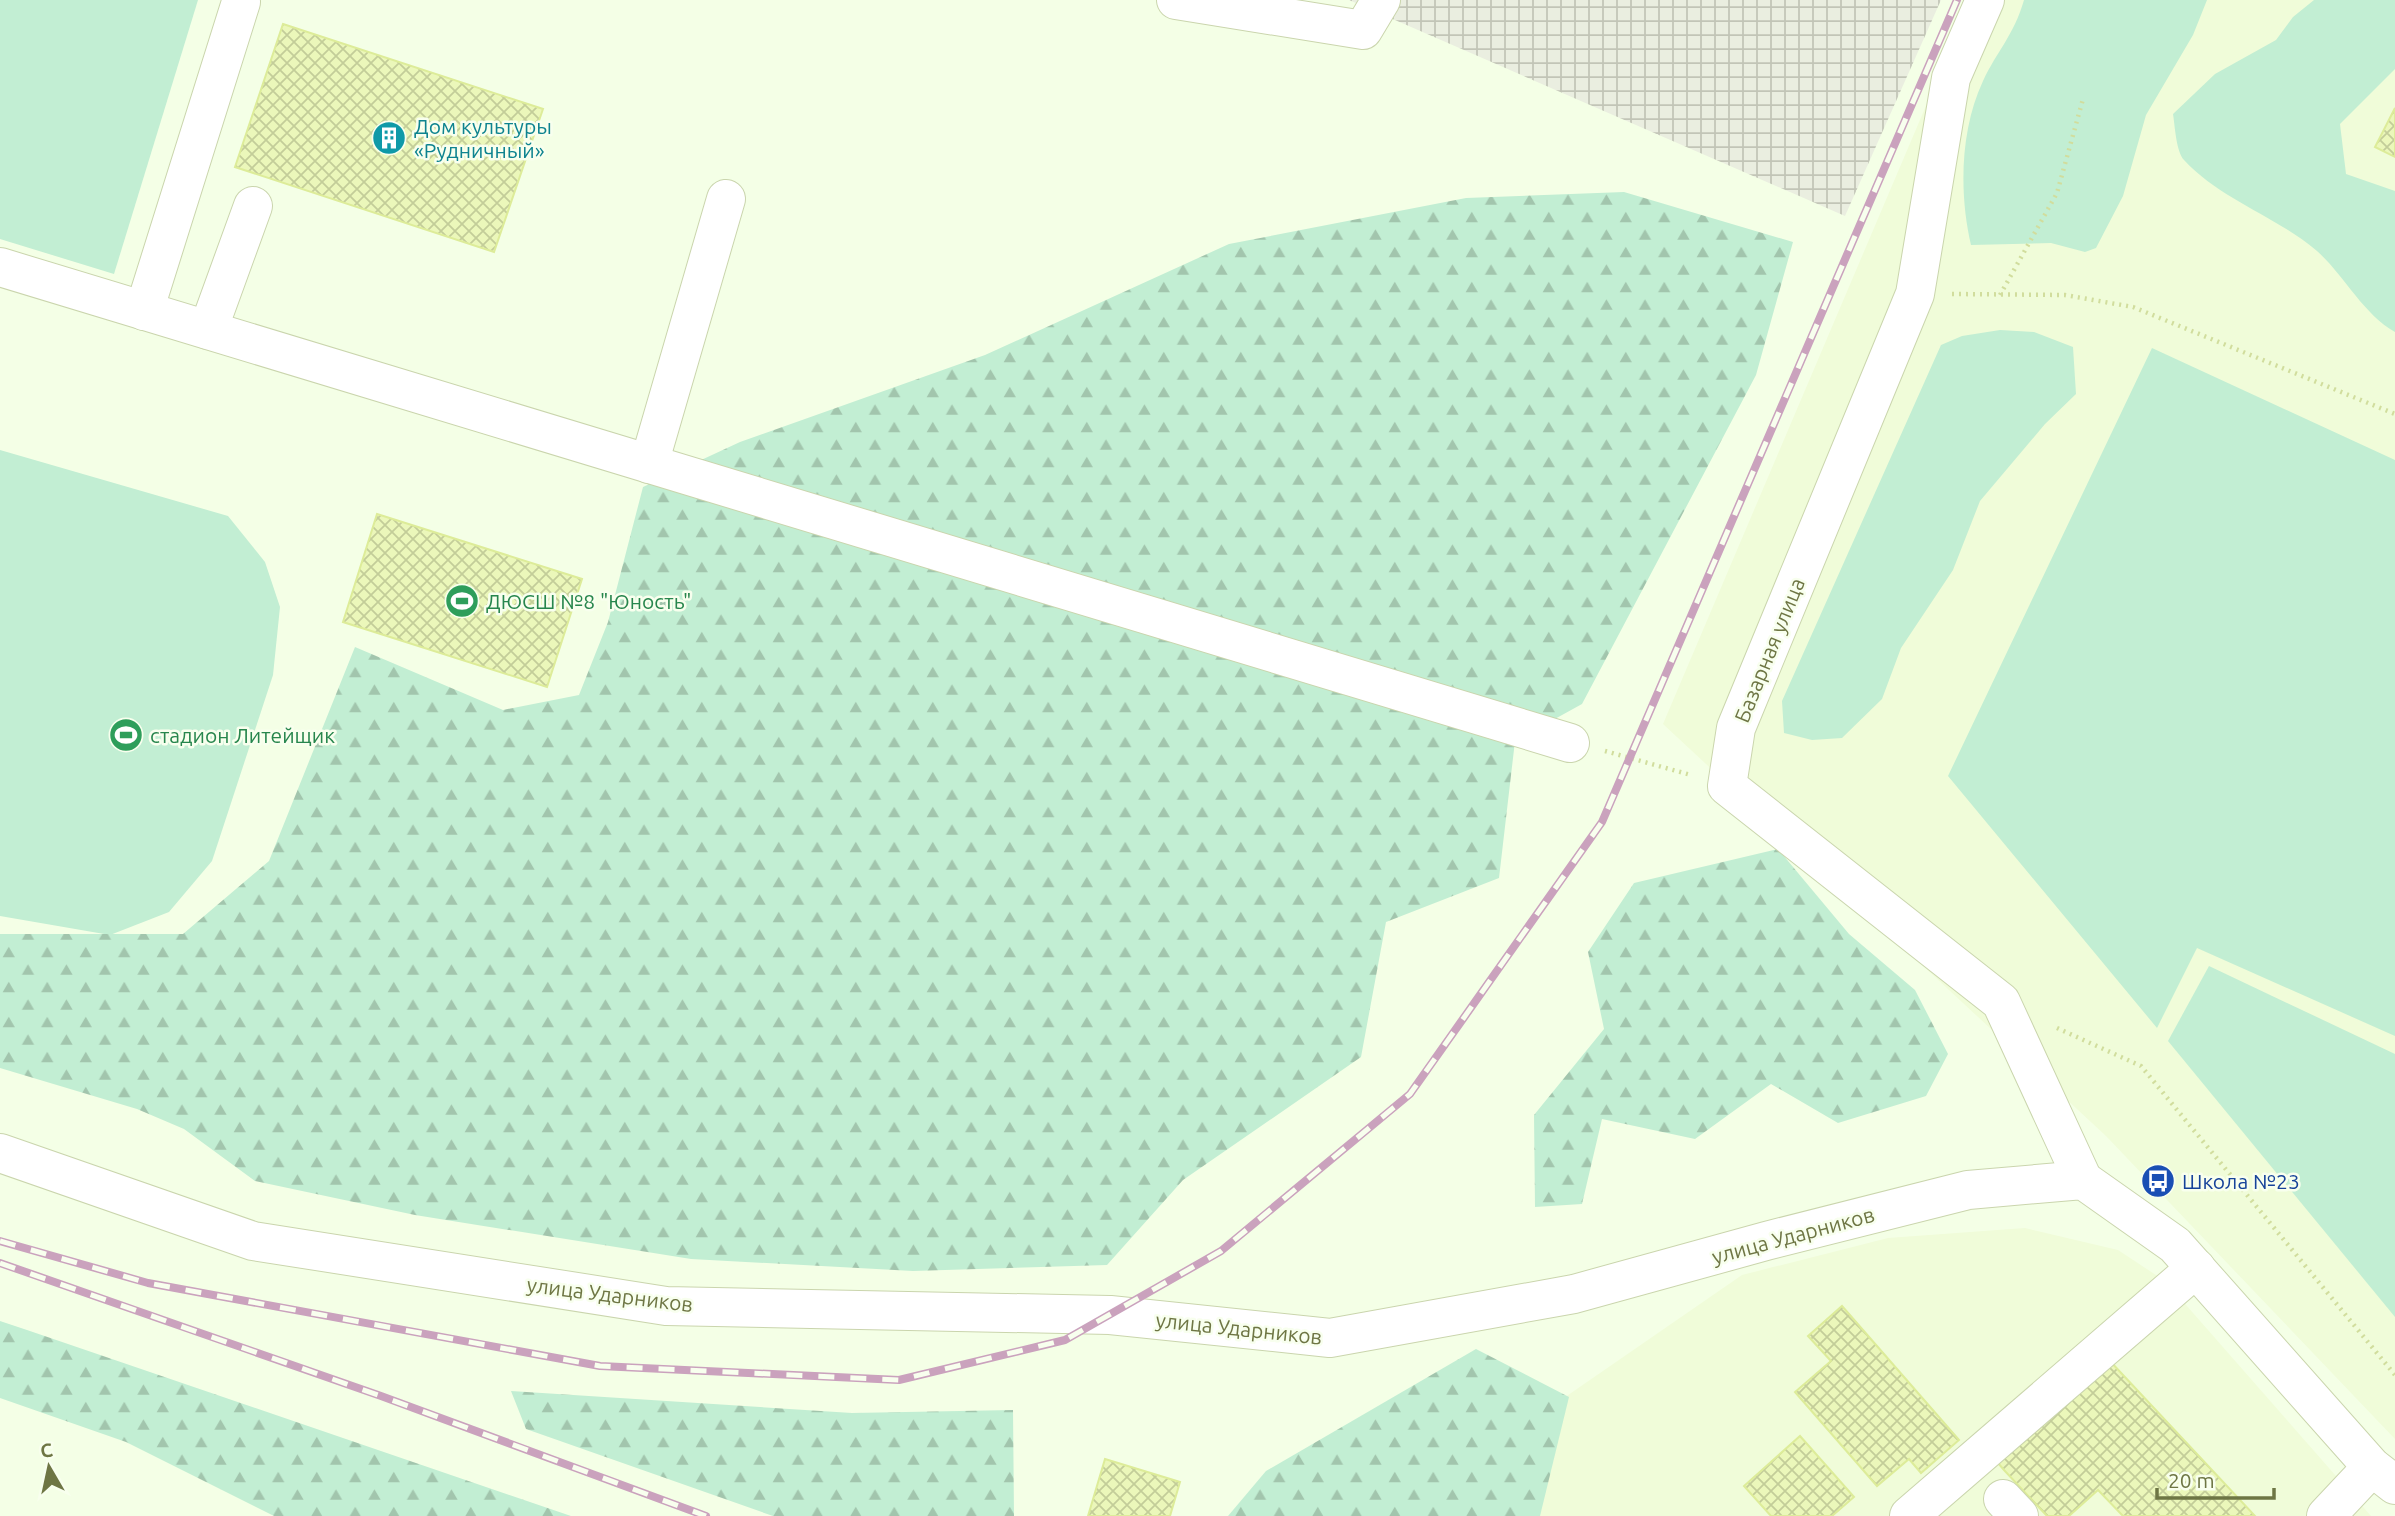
<svg xmlns="http://www.w3.org/2000/svg" width="2395" height="1516" viewBox="0 0 2395 1516" font-family="Ubuntu,sans-serif">
<defs>
<pattern id="industrial-grid" width="8" height="8" patternUnits="userSpaceOnUse" patternTransform="scale(1.75)"><rect width="8" height="8" fill="#eaeee0"/><path d="M0 4h8M4 0v8" fill="none" stroke="#c2c5b7"/></pattern>
<pattern id="forest-firs" width="22" height="20" patternUnits="userSpaceOnUse" patternTransform="scale(1.75)"><rect width="22" height="20" fill="#c2eed3"/><path d="M5 1l3.5 6h-7zM16 11l3.5 6h-7z" fill="#a2c5ad"/></pattern>
<pattern id="building-cross-hatch" width="8" height="8" patternUnits="userSpaceOnUse" patternTransform="scale(1.75)"><rect width="8" height="8" fill="#ebf7ba"/><path d="M0 0l8 8M0 8l8-8" fill="none" stroke="#c3cd99"/></pattern>
</defs>
<rect width="100%" height="100%" fill="#f4ffe6"/>
<!-- residential -->
<g fill="#f0fcd9">
<polygon points="1971,0 2395,0 2395,1439 2106,1136 1663,724"/>
<polygon points="2025,1228 2118,1250 2165,1281 2371,1516 1393,1516 1742,1275 1888,1238"/>
</g>
<!-- industrial -->
<polygon fill="url(#industrial-grid)" points="1349,0 1941,0 1845,216"/>
<!-- green -->
<g fill="#c2eed3">
<polygon points="0,0 198,0 114,274 0,239"/>
<path d="M 2024,0 L 2207,0 L 2193,35 L 2146,115 L 2123,196 L 2096,248 L 2085,252 L 2051,243 L 1971,245 C 1959,194 1960,130 1983,81 C 1997,51 2014,35 2024,0 Z"/>
<path d="M 2314,0 L 2395,0 L 2395,69 L 2340,124 L 2346,174 L 2395,191 L 2395,332 C 2363,314 2344,275 2317,251 C 2276,216 2221,200 2184,160 C 2176,151 2175,126 2173,114 L 2215,74 L 2276,40 L 2293,17 Z"/>
<polygon points="2000,330 2034,332 2073,347 2076,394 2045,424 1980,501 1953,570 1901,648 1882,699 1842,738 1812,740 1784,733 1782,701 1941,345 1962,336"/>
<polygon points="2152,348 2395,460 2395,1036 2197,948 2157,1028 1948,776"/>
<polygon points="0,450 228,516 265,562 280,607 273,675 212,861 169,912 110,935 0,916"/>
<polygon points="2209,966 2395,1054 2395,1317 2168,1041"/>
</g>
<!-- forest -->
<g fill="url(#forest-firs)">
<polygon points="1624,192 1793,242 1756,375 1582,704 1515,741 1499,878 1386,922 1361,1057 1183,1180 1107,1265 913,1271 691,1259 415,1215 255,1181 184,1129 137,1109 0,1068 0,934 183,934 269,861 355,647 503,710 579,695 608,622 643,487 740,442 985,355 1229,244 1466,198"/>
<polygon points="1778,849 1849,934 1915,990 1948,1054 1926,1096 1838,1123 1771,1084 1695,1139 1602,1119 1582,1204 1535,1207 1534,1115 1604,1029 1588,952 1634,883"/>
<polygon points="0,1321 27,1330 571,1516 274,1516 126,1442 0,1398"/>
<polygon points="1476,1349 1569,1397 1540,1516 1228,1516 1266,1471"/>
<polygon points="511,1391 852,1413 1013,1410 1014,1516 773,1516 526,1429"/>
</g>
<!-- building -->
<g fill="url(#building-cross-hatch)" stroke="#ddec99" stroke-width="2">
<polygon points="283,24 543,109 494,252 235,167"/>
<polygon points="2395,108 2395,157 2375,147"/>
<polygon points="377,514 582,579 547,687 343,622"/>
<polygon points="1842,1306 1959,1440 1921,1473 1909,1459 1877,1486 1795,1392 1831,1361 1808,1336"/>
<polygon points="2109,1360 2255,1516 2123,1516 2098,1490 2069,1516 2047,1516 2004,1470 1998,1463"/>
<polygon points="1800,1436 1854,1497 1832,1516 1771,1516 1744,1486"/>
<polygon points="1105,1459 1180,1482 1170,1516 1088,1516"/>
</g>
<g fill="none" stroke-linecap="round" stroke-linejoin="round">
<!-- minor casing -->
<g stroke="#cad5ad" stroke-width="40">
<g id="minor">
<polyline points="1176,0 1363,30 1381,0"/>
<polyline points="1985,0 1951,78 1915,294 1736,728 1727,786 2001,1002 2083,1180"/>
<polyline points="0,267 1570,743"/>
<polyline points="144,311 241,2"/>
<polyline points="208,330 253,206"/>
<polyline points="649,464 726,199"/>
<polyline points="0,1153 253,1241 666,1306 1110,1315 1330,1338 1574,1294 1766,1241 1968,1190 2083,1180 2175,1245 2372,1467 2395,1485"/>
<polyline points="2003,1499 2019,1516"/>
<polyline points="1909,1516 2196,1268"/>
<polyline points="2326,1516 2372,1467"/>
</g>
</g>
<!-- path -->
<g stroke="#d1dd9d" stroke-width="4.5" stroke-dasharray="2 5" stroke-linecap="butt">
<polyline points="1952,294 2065,295 2133,307 2395,414"/>
<polyline points="2000,295 2057,193 2083,99"/>
<polyline points="1605,751 1691,775"/>
<polyline points="2057,1028 2141,1066 2395,1375"/>
</g>
<!-- minor -->
<use href="#minor" stroke="#fff" stroke-width="38"/>
<!-- rail casing -->
<g stroke="#caa2bd" stroke-width="8">
<g id="rail">
<polyline points="0,1241 148,1283 600,1366 899,1380 1065,1340 1221,1251 1410,1094 1602,822 1957,0"/>
<polyline points="0,1263 381,1396 706,1516"/>
</g>
</g>
<!-- rail -->
<use href="#rail" stroke="#f8ffee" stroke-width="5" stroke-dasharray="16" stroke-linecap="butt"/>
</g>
<!-- icons -->
<defs>
<g id="building-disc" transform="scale(1.75)"><circle r="9.5" fill="#0f9aa8" stroke="#f8ffee"/><path d="M-4-6H4V6H1V3H-1V6H-4ZM-2.5-4.3h1.7v1.8h-1.7ZM.8-4.3h1.7v1.8H.8ZM-2.5-1h1.7V.8h-1.7ZM.8-1h1.7V.8H.8Z" fill="#fff"/></g>
<g id="stadium-disc" transform="scale(1.75)"><circle r="9.5" fill="#2e9e5b" stroke="#f8ffee"/><path d="M0-5a6.5 5 0 1 0 0 10a6.5 5 0 1 0 0-10ZM-3.5-1.8h7v3.6h-7Z" fill="#fff"/></g>
<g id="bus-disc" transform="scale(1.75)"><circle r="9.5" fill="#1a4fb4" stroke="#f8ffee"/><path d="M-5-6H5V4H4V6H2V4H-2V6H-4V4H-5ZM-3.5-4V0h7V-4ZM-3.5 1.2v1.5H-2V1.2ZM2 1.2v1.5H3.5V1.2Z" fill="#fff"/></g>
</defs>
<g fill-rule="evenodd">
<use href="#building-disc" x="389" y="138"/>
<use href="#stadium-disc" x="462" y="601"/>
<use href="#stadium-disc" x="126" y="735"/>
<use href="#bus-disc" x="2158" y="1181"/>
</g>
<g text-anchor="middle" dominant-baseline="central" stroke-width="5" stroke-linejoin="round" paint-order="stroke">
<!-- culture labels -->
<g font-size="21" fill="#0d838f" stroke="#f8ffee" text-anchor="start">
<text x="414" y="126">Дом культуры<tspan x="414" dy="24">«Рудничный»</tspan></text>
</g>
<!-- leisure labels -->
<g font-size="21" fill="#27864d" stroke="#f8ffee" text-anchor="start">
<text x="486" y="601">ДЮСШ №8 "Юность"</text>
<text x="150" y="735">стадион Литейщик</text>
</g>
<!-- street labels -->
<g font-size="21" fill="#6e7644" stroke="#f8ffee">
<text transform="translate(1769 650) rotate(-68)">Базарная улица</text>
<text transform="translate(1793 1235) rotate(-15)">улица Ударников</text>
<text transform="translate(610 1294) rotate(7)">улица Ударников</text>
<text transform="translate(1239 1328) rotate(6)">улица Ударников</text>
</g>
<!-- transit labels -->
<g font-size="21" fill="#164399" stroke="#f8ffee" text-anchor="start">
<text x="2182" y="1181">Школа №23</text>
</g>
</g>
<!-- north arrow -->
<g transform="translate(49 1467) rotate(351)" stroke="#f8ffee" stroke-width="5" paint-order="stroke">
<path d="M0-5L12 26L0 18L-12 26Z" fill="#6e7644"/>
<text y="-10" font-size="19" font-weight="bold" text-anchor="middle" fill="#6e7644">С</text>
</g>
<!-- scale -->
<path d="M2157 1488v10h117v-10" fill="none" stroke="#6e7644" stroke-width="3.5"/>
<text x="2168" y="1488" font-size="21" fill="#6e7644" stroke="#f8ffee" stroke-width="5" paint-order="stroke">20 m</text>
</svg>
